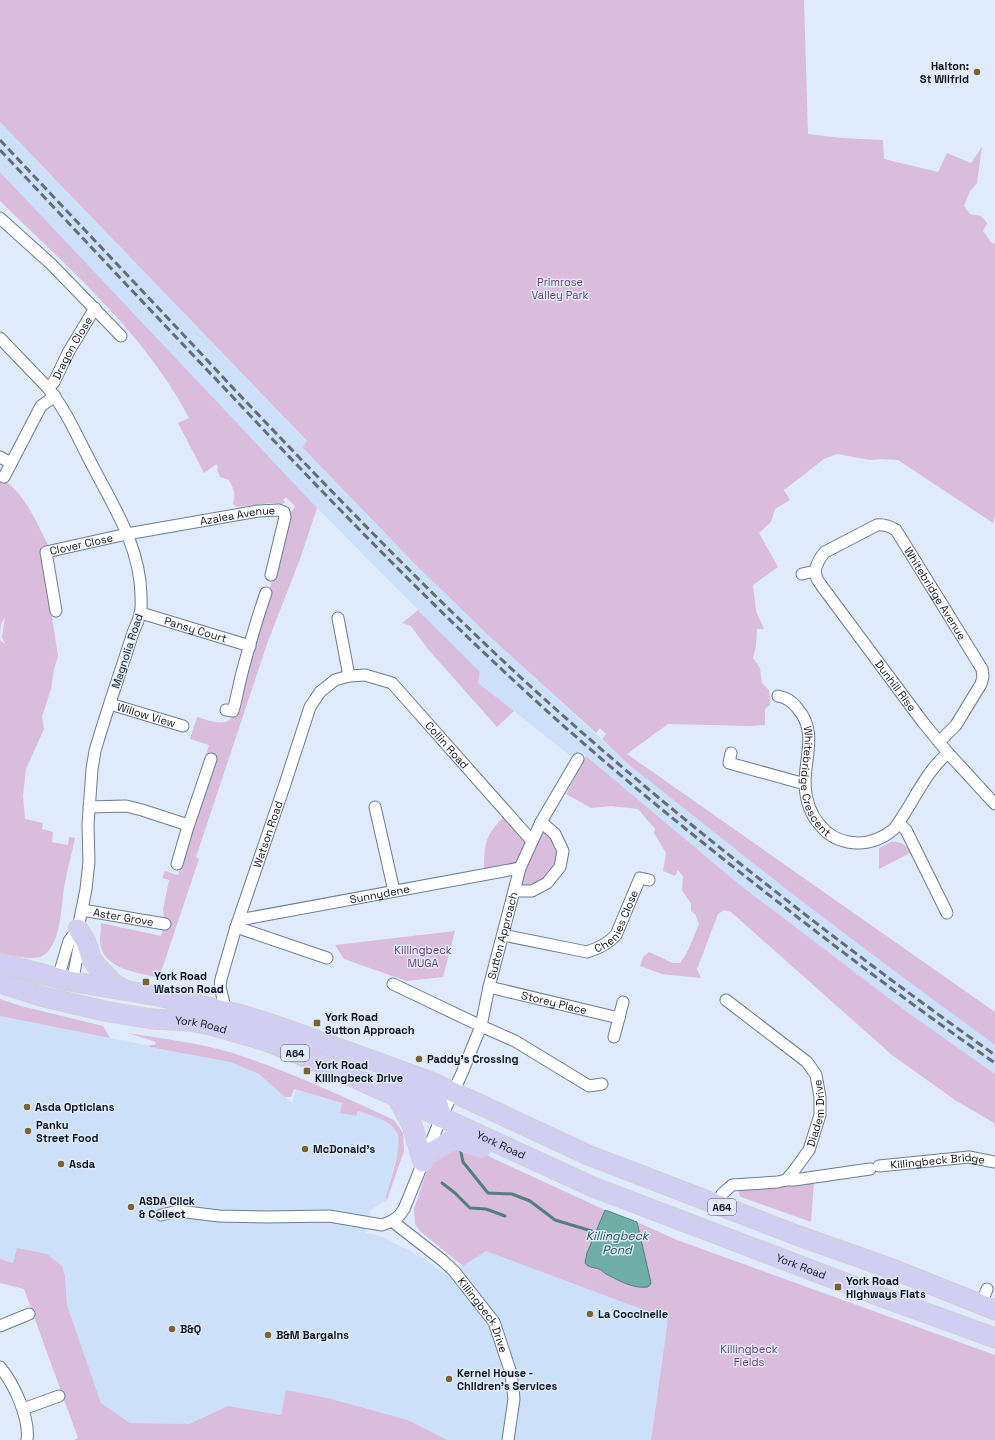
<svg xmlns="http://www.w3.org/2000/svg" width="995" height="1440" viewBox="0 0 995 1440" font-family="'Space Grotesk',sans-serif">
<rect width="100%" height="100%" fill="#dfebfb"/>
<!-- built -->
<g fill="#cce0fa">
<polygon points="0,122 307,442 302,447 414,563 488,635 628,764 791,893 893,970 995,1045 995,1074 910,1014 740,885 580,751 574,758 572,757 478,683 480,672 317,508 139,322 0,172"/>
<polygon points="0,1016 230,1062 259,1074 292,1103 296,1090 342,1103 340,1112 358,1111 378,1117 390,1125 396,1131 398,1139 398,1149 386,1198 387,1200 370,1210 366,1233 380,1236 409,1250 426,1260 447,1276 486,1250 668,1319 651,1440 447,1440 408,1420 286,1390 281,1415 228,1406 189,1424 130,1423 101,1403 67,1305 65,1276 18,1248 13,1263 0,1259"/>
</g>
<!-- green -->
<g fill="#dabcdc">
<polygon points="0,0 804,0 808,134 841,138 883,140 884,159 938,172 947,153 971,163 982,147 977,183 970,191 964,206 970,214 981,216 987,223 983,231 991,242 995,245 995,514 993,523 898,460 882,459 870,460 837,454 824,459 784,490 790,500 775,509 771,522 759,533 778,567 753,585 756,611 764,629 757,629 756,646 753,658 760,668 762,683 769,690 770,705 765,709 765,725 752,726 668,724 627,754 995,1012 995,1045 893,970 791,893 628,764 602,739 606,734 600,728 596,733 488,635 414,563 302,447 307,441 0,122"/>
<path d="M 0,172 L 317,508 L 300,559 L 268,641 L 196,857 L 199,859 L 159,978 C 138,972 102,970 100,941 C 100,935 101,929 101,923 L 161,936 L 165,921 L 163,910 L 169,880 L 162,878 L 165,871 L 178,875 L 212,770 L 216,764 L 213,761 L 205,759 L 209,745 L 190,739 L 197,717 C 208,720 223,727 232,718 L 284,539 L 291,512 L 295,507 L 294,505 L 286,497 L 283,500 L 285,502 L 283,504 L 271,503 L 237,507 L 233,504 C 236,493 234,490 229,480 L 220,477 L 217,469 L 218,468 L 217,464 L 204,473 L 178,423 L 189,418 C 144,332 68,268 0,201 Z"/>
<path d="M 0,478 C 25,492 35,520 48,545 L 41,547 L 58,656 L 54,669 L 51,689 L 42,717 L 44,729 L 26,769 L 23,795 L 25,819 L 43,823 L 42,829 L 53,832 L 52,842 L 68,845 L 69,837 L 75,838 C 72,853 68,867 65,882 C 61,902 62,946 42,956 C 32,961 11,955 0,953 L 0,640 L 5,644 L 2,637 L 5,617 L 1,624 L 0,635 Z"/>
<polygon points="418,610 480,672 478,683 514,711 497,727 427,648 411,626 402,623"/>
<path d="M 586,756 L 740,885 L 910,1014 L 995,1074 L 995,1128 L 994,1123 L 955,1100 L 892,1055 L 731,912 L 724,910 L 718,914 L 697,969 L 701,978 L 662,974 L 640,966 L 643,957 L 649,952 L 673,963 L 680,963 C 689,952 693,937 699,924 L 695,914 L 691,911 L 691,904 L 682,890 L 683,876 L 678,870 L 675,876 L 663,871 L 666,853 L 654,833 L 655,829 L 638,809 L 611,806 L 591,808 L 566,794 Z"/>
<path d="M 507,814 L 532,841 L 541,822 L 563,851 L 547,883 L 515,891 L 520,869 L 484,875 C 484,844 484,835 507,814 Z"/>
<path d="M 891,842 C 901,841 906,844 910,853 L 879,869 L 879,848 Z"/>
<polygon points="455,931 443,977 407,981 344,959 335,945"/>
<polygon points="0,999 21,1006 103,1026 110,1038 0,1016"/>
<path d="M 128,1033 C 164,1039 201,1043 236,1054 C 290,1072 342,1096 394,1120 L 403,1133 L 404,1151 L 387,1200 L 386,1198 C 389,1184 404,1144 396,1131 C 388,1119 371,1115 358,1111 L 356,1116 L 340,1113 L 342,1103 L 294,1089 L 291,1097 L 285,1097 L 259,1074 L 230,1062 L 150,1047 L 149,1045 L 155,1045 L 156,1042 Z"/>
<polygon points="452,1147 475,1150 605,1210 637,1222 677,1240 995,1355 995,1440 651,1440 668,1319 486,1251 463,1266 420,1231 415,1224 414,1209 431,1158"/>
<polygon points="814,1183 811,1222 741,1197 739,1194 739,1190 744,1188 772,1188"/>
<polygon points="17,1248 47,1254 62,1266 65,1276 67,1305 101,1403 130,1423 189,1424 228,1406 281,1415 286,1390 327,1398 408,1420 447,1440 74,1440 78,1438 24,1289 0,1283 0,1259 13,1263"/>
</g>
<!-- water -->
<path fill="#6eaea6" stroke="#51807d" d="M 605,1210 L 637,1222 L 651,1283 L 648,1287 C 633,1289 620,1281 606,1274 C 604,1273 601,1269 599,1269 C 593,1267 589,1268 585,1263 L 587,1253 Z"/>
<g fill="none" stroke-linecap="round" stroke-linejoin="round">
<!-- stream -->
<g stroke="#51807d" stroke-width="3">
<polyline points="460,1148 463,1162 488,1193 512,1194 530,1201 555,1220 595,1232"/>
<polyline points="442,1183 455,1193 470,1208 486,1209 505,1216"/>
</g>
<!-- minor casing -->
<g stroke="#6b7d94" stroke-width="13">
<g id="minor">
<polyline points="0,218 51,264 121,336"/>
<path d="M 0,338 L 48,388 C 66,410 77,436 90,461 C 112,504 140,545 141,595 C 141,601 142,608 140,613 C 139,622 133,630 131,639 C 119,676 106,713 95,751 L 92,769 L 88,825 L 89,862 L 86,889 L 78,929 L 79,947 L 74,973 L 69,981"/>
<path id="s1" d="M 48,388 L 54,382 L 69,351 L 95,308"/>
<polyline points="0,457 11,463"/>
<polyline points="4,477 41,406 55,396"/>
<path id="s2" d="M 815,571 C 817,563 819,558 825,552 L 877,525 C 884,524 889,526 896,530 L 982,669 L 983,677 L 981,684 L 956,725 L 939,742"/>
<path id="s3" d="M 802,574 L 815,571 L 817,579 L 821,585 L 922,721 L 948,753 L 995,804"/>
<path id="s4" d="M 56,611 L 46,552 L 127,534 L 258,511 L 279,510 L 284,512 L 285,517 L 271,575"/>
<path id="s5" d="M 141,613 L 250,646"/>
<polyline points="338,618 349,676"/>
<path id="s6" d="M 778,696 C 787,698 792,701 798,709 C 818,732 804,759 805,786 C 806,800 810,814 820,825 C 827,834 837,840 848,842 C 865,845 881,840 894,829 C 913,804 924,773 948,753"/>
<path id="s7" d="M 110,704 L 183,726"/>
<path d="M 226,710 L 233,711 C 237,697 239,683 243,669 C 250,643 257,618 266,593"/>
<polyline points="731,753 729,763 805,784"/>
<polyline points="89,807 126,806 142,810 188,825"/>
<polyline points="375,807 394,891"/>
<polyline points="899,823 906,830 947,913"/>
<polyline points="177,864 187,830 211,759"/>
<polyline points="515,891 532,891 547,883 560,867 563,851 555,834 541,822"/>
<path id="s8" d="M 82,910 L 165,924"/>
<path id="s9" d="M 239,920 L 520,868"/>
<polyline points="236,927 327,958"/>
<path id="s10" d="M 503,935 L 587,952 C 599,948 608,944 616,935 L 640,878 L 649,880"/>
<polyline points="58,978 69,941 78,929"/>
<polyline points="393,984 481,1026 515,1041 589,1086 602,1084"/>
<path id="s11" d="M 489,987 L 619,1018"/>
<path id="s12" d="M 226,1011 L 220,987 L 221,979 L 236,927 L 285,784 L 310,707 L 320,692 L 335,680 L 349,676 L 365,675 L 392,683 L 532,841"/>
<polyline points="614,1037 623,1002"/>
<path id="s13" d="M 879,1166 L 969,1157 L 995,1162"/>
<polyline points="786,1180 794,1180 870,1169"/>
<path id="s14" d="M 719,1205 L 722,1194 L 732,1185 L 778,1182 L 786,1180 L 793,1172 L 809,1150 L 820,1115 L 820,1097 L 816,1075 L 807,1062 L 726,1000"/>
<path id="s15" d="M 161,1215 L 178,1211 L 219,1216 L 267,1217 L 329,1216 L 382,1225 L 392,1221 L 399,1216 L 404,1209 L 413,1187 L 441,1118 L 462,1073 L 481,1026 L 489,987 L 520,868 L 541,822 L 578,759"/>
<path id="s16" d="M 392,1221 L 442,1260 L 454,1271 L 494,1322 L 511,1373 L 514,1399 L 508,1440"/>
<polyline points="981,1305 987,1289"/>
<polyline points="0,1326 29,1314"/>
<path d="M 0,1367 C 14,1384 30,1418 27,1440"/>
<polyline points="23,1409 59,1396"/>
</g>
</g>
<!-- trunk casing -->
<g stroke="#cfd0d2" stroke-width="21">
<g id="trunk">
<polyline points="78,929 86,942 91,958 96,965 114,984 123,989"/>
<polyline points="0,963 69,981 158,996 242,1015 280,1027 429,1081 588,1155 799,1236 895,1270 995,1310"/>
<path id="s17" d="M 0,983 L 44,997 L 109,1012 L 152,1019 L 189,1021 L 210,1025 L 266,1041 L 335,1069 L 397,1097 L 593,1187 L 874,1294 L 995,1338"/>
<path d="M 395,1081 L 433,1098 C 439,1103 440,1110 441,1118"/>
<polyline points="397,1097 412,1125 423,1162"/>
<polyline points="426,1155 449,1142 459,1140 481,1148"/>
</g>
</g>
<!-- minor -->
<use href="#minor" stroke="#fff" stroke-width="11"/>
<!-- trunk -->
<use href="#trunk" stroke="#d2cef2" stroke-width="19"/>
<!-- rail -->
<g stroke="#646c78" stroke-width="3" stroke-dasharray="8 4" stroke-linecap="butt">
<path d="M 0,140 C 78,223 156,305 233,388 C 325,485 418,582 516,673 C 596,747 680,817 766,884 C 841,943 917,1000 995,1055"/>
<path d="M 0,150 C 76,231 152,312 229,393 C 320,490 413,587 511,678 C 589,751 671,818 755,884 C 834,946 913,1006 995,1063"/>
</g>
</g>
<!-- markers -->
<g fill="#7c6233" stroke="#dfebfb" stroke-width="1.5">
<circle cx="977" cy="72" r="4"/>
<rect x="142" y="978" width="8" height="8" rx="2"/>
<rect x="313" y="1019" width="8" height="8" rx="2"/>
<circle cx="419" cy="1059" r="4"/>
<rect x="303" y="1067" width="8" height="8" rx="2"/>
<circle cx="27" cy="1107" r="4"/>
<circle cx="28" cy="1131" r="4"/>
<circle cx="305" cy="1149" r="4"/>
<circle cx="61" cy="1164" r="4"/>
<circle cx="131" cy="1207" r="4"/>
<rect x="834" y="1283" width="8" height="8" rx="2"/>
<circle cx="590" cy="1314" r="4"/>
<circle cx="172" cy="1329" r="4"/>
<circle cx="268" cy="1335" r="4"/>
<circle cx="449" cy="1379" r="4"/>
</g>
<g text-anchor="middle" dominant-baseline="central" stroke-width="3" stroke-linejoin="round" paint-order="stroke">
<!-- shield labels -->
<g fill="#dfebfb" stroke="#4c545f" stroke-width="1">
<rect x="281" y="1045" width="28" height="16" rx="3"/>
<rect x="708" y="1199" width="28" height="16" rx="3"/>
</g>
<g font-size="10" font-weight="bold" fill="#0d131c">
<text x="295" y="1053">A64</text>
<text x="722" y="1207">A64</text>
</g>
<!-- poi labels -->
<g font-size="11" font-weight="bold" fill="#0d131c" stroke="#dfebfb" text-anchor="start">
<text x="969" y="66" text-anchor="end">Halton:<tspan x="969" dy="13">St Wilfrid</tspan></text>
<text x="154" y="976">York Road<tspan x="154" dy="13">Watson Road</tspan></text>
<text x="325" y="1017">York Road<tspan x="325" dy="13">Sutton Approach</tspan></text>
<text x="427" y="1059">Paddy's Crossing</text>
<text x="315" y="1065">York Road<tspan x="315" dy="13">Killingbeck Drive</tspan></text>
<text x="35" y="1107">Asda Opticians</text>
<text x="36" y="1125">Panku<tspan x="36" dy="13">Street Food</tspan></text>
<text x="313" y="1149">McDonald's</text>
<text x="69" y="1164">Asda</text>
<text x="139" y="1201">ASDA Click<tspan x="139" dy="13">&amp; Collect</tspan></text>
<text x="846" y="1281">York Road<tspan x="846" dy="13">Highways Flats</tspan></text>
<text x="598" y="1314">La Coccinelle</text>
<text x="180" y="1329">B&amp;Q</text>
<text x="276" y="1335">B&amp;M Bargains</text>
<text x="457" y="1373">Kernel House -<tspan x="457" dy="13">Children's Services</tspan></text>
</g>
<!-- park labels -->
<g font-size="11" fill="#6f4073" stroke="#dfebfb">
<text x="560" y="282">Primrose<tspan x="560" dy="13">Valley Park</tspan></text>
<text x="423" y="950">Killingbeck<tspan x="423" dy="13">MUGA</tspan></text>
<text x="749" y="1349">Killingbeck<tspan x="749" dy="13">Fields</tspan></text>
</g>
<!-- street labels -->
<g font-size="11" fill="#0d131c" stroke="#dfebfb">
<text stroke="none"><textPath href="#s1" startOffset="47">Dragon Close</textPath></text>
<text stroke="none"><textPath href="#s4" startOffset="255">Azalea Avenue</textPath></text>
<text stroke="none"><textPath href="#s4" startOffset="96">Clover Close</textPath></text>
<text stroke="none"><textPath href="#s2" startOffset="175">Whitebridge Avenue</textPath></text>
<text stroke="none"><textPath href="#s5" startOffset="57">Pansy Court</textPath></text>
<text transform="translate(127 651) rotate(-72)">Magnolia Road</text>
<text stroke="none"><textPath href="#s3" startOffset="154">Dunhill Rise</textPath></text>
<text stroke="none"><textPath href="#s7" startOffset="38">Willow View</textPath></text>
<text stroke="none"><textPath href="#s12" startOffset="498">Collin Road</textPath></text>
<text stroke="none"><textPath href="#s6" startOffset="102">Whitebridge Crescent</textPath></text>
<text stroke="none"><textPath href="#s12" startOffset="185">Watson Road</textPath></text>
<text stroke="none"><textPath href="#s9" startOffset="143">Sunnydene</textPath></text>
<text stroke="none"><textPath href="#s8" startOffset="42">Aster Grove</textPath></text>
<text stroke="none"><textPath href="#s10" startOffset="131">Chenies Close</textPath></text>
<text stroke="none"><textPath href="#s15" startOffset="542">Sutton Approach</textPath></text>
<text stroke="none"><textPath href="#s11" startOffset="67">Storey Place</textPath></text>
<text stroke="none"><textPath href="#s17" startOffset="206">York Road</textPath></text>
<text stroke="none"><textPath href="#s14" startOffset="155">Diadem Drive</textPath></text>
<text stroke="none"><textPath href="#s17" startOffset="530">York Road</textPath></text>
<text stroke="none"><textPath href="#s13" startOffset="59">Killingbeck Bridge</textPath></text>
<text stroke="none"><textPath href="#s17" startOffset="854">York Road</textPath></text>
<text stroke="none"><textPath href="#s16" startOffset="133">Killingbeck Drive</textPath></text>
</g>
<!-- water labels -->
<g font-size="12" font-style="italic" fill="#1b534d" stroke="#dfebfb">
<text x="617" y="1236">Killingbeck<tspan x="617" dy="14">Pond</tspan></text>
</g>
</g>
</svg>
